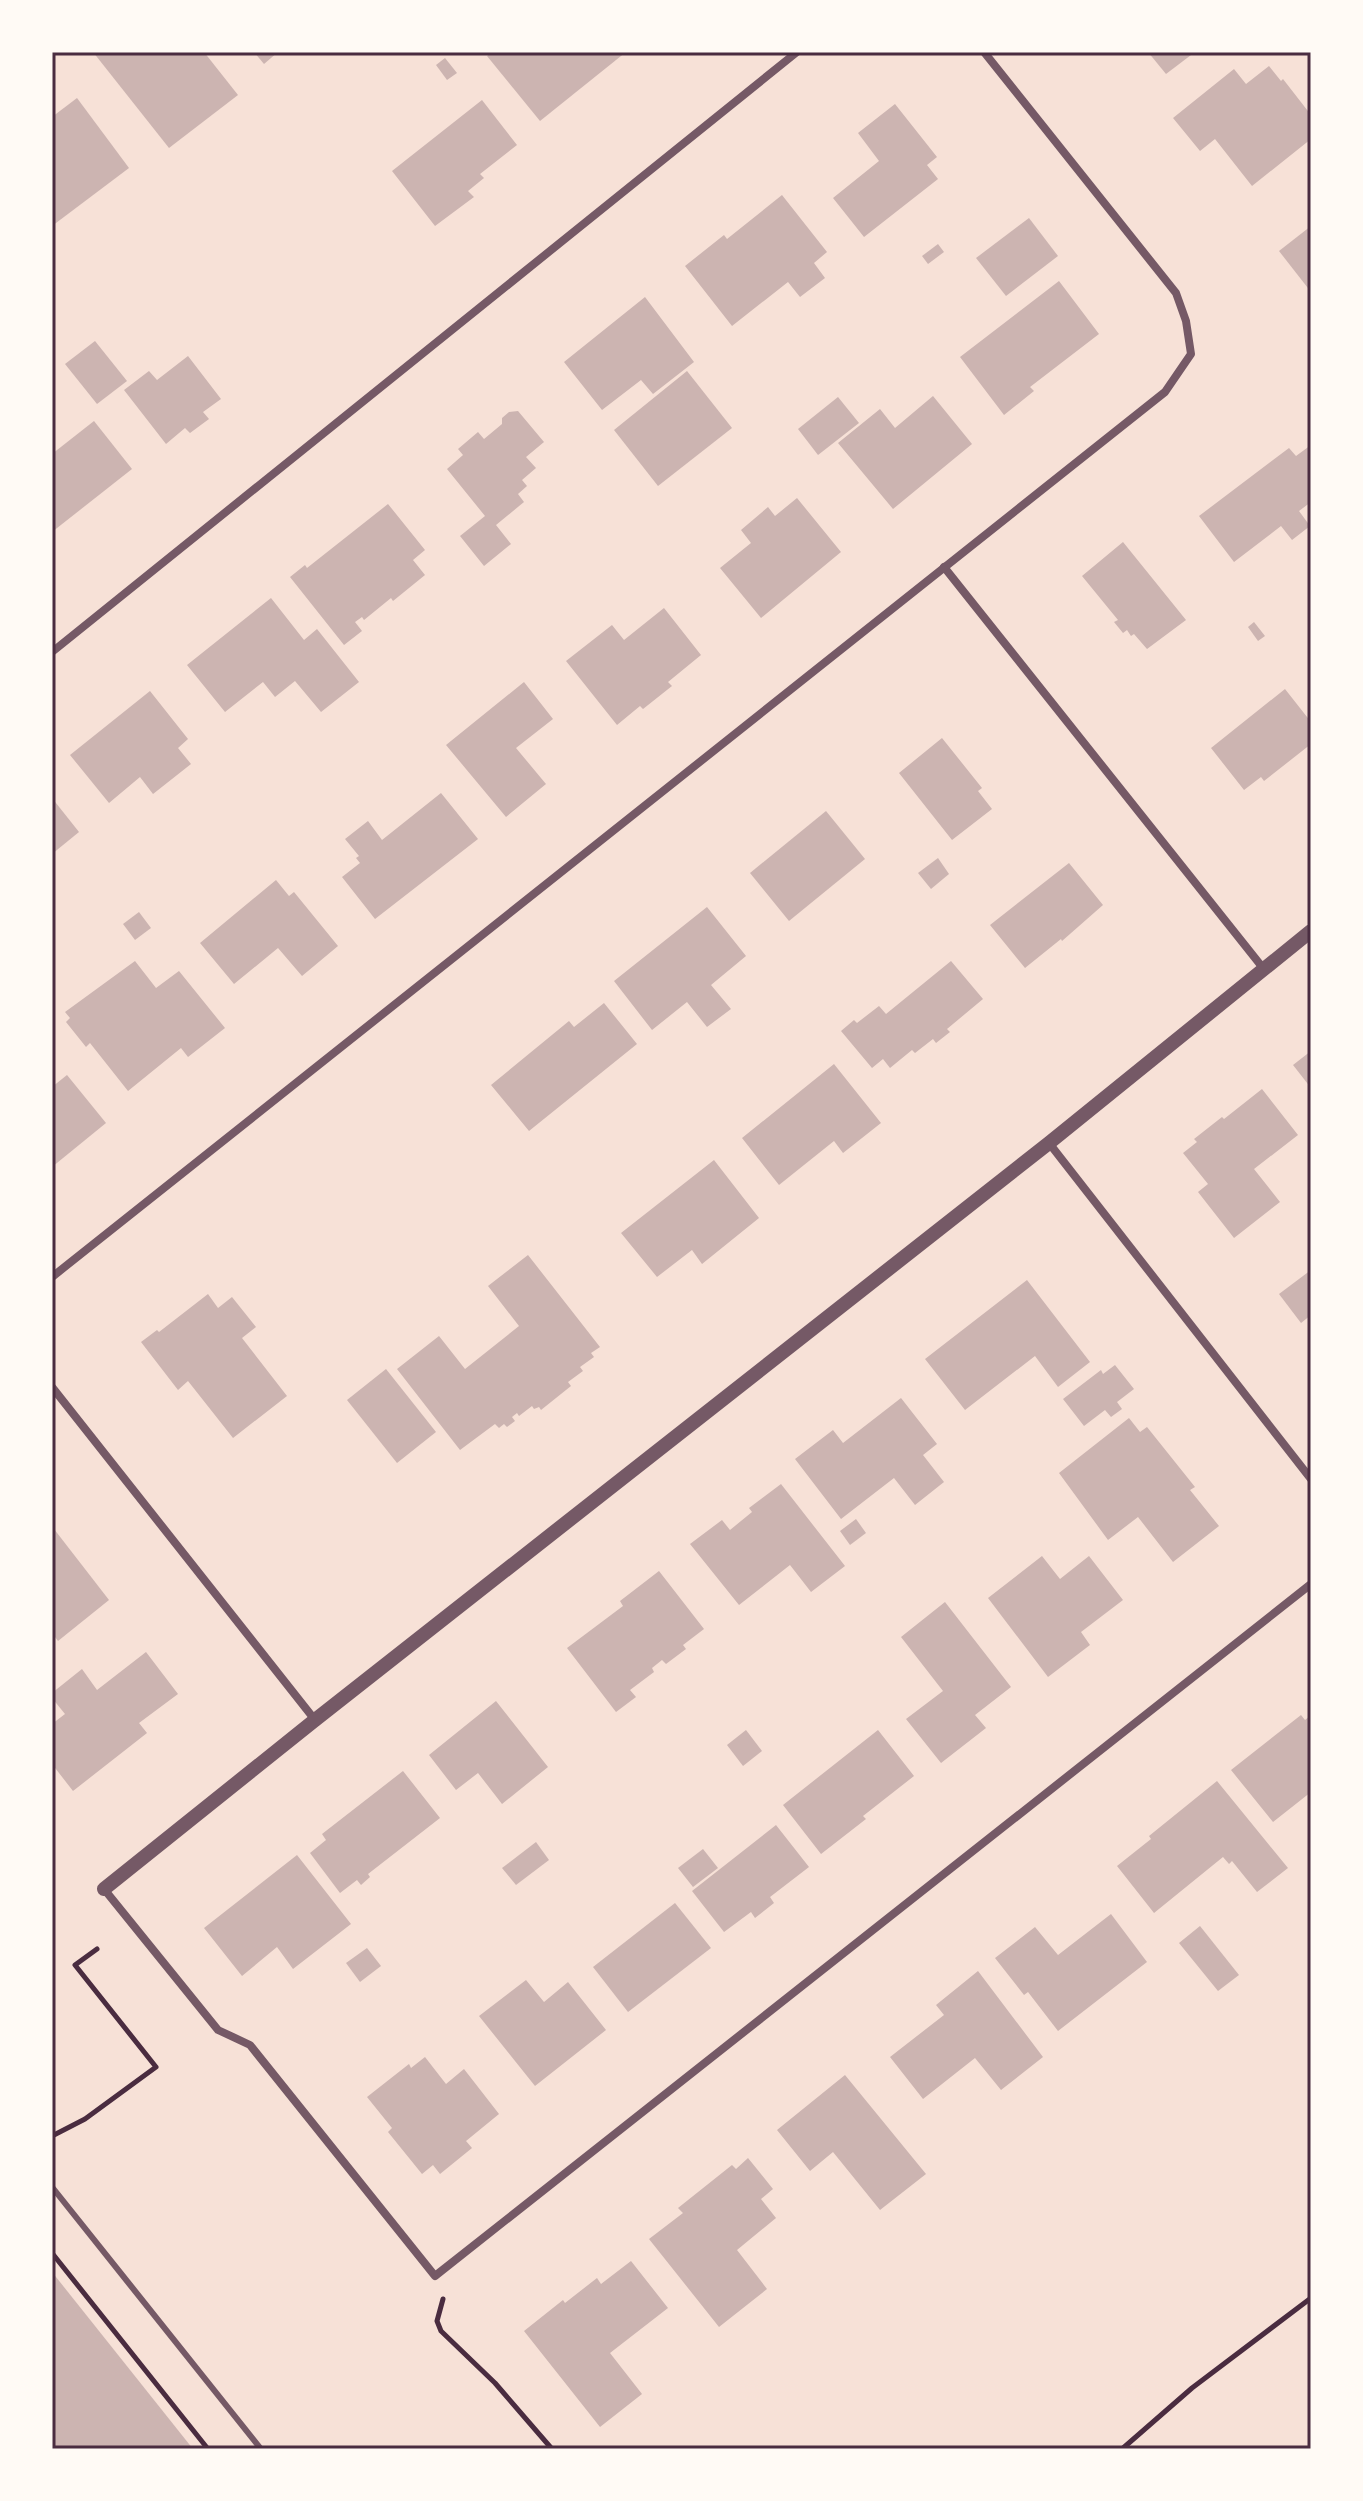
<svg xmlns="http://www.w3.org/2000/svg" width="1363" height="2501" viewBox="0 0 1363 2501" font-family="'Alegreya Sans',sans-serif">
<rect width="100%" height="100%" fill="#f7e1d7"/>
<!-- building -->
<g fill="#ccb4b1">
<polygon points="93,52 204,52 238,95 169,148"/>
<polygon points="254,52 278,52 264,64"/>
<polygon points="492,52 626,52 540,121 487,56"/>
<polygon points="1148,52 1195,52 1166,74"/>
<polygon points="445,58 457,73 447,80 436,65"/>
<polygon points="1269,66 1281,81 1283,79 1311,115 1311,139 1252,186 1215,139 1200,151 1173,118 1234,69 1246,84"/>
<polygon points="77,98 129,168 52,226 52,117"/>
<polygon points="482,100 517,145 480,174 484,178 468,191 474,197 435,226 392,171"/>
<polygon points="895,104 937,157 927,165 938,179 864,237 833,198 879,161 858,133"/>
<polygon points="782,195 827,252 814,263 825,278 800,297 788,282 732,326 685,266 724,235 727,239"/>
<polygon points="1029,218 1058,256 1006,296 976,258"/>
<polygon points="1311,226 1311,292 1279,251"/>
<polygon points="938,244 944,252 928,264 922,256"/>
<polygon points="1059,281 1099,334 1030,387 1034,391 1004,415 960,357"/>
<polygon points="645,297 694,362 653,394 641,380 602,410 564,362"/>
<polygon points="95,341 127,381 97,404 65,364"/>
<polygon points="188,356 221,399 203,412 209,419 190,433 185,428 166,444 124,390 149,371 157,380"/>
<polygon points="687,371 732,428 658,486 614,430"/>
<polygon points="933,396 972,444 893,509 838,443 880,409 895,428"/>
<polygon points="838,397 859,423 818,455 798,429"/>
<polygon points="518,411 544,442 526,457 536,468 522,480 527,486 518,494 524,502 496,525 511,544 484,566 460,536 485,516 447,469 463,455 458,449 478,432 484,439 502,424 502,418 509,412"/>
<polygon points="94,421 132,469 52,532 52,454"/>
<polygon points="1311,445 1311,502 1299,511 1310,526 1292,540 1281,526 1234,562 1199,516 1289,448 1296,456"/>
<polygon points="797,498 841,552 761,618 720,568 751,543 741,530 768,507 775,516"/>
<polygon points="388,504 425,550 413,560 425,575 393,601 391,598 364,620 362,617 355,622 362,631 344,645 290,577 305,565 307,568"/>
<polygon points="1123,542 1186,620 1147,649 1134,634 1131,636 1127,630 1123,633 1114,622 1118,620 1082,576"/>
<polygon points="271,598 304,640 317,629 359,682 321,712 295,681 275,697 263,682 225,712 187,665"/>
<polygon points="664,608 701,655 668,682 672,686 643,709 640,706 617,725 566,661 612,625 624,640"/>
<polygon points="1254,622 1265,636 1258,641 1248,627"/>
<polygon points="524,682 553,719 516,748 546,784 506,817 446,745"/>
<polygon points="1285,689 1311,722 1311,744 1264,781 1261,777 1244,790 1211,748"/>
<polygon points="150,691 188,739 178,748 191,764 153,794 140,777 109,803 70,755"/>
<polygon points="942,738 982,788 978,791 992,809 952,840 899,773"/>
<polygon points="441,793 478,839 375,919 342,877 360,863 356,858 359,856 345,839 368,821 382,840"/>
<polygon points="52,798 79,832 52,854"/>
<polygon points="826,811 865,859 789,921 750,873"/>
<polygon points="938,858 949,874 931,889 918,873"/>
<polygon points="1069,863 1103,905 1062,941 1061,939 1025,968 990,925"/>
<polygon points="276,880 289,896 294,892 338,946 302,976 278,948 234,984 200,943"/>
<polygon points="707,907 746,956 711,985 731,1009 707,1027 687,1002 652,1030 614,981"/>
<polygon points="139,912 151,928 135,940 123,924"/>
<polygon points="135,961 156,988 179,971 225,1028 188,1057 181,1048 128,1091 90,1043 86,1047 66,1022 70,1018 65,1012"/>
<polygon points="951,961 983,999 947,1029 950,1032 936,1043 933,1039 915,1053 912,1050 890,1068 883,1059 872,1068 841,1031 854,1020 857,1023 879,1006 886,1014"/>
<polygon points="604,1003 637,1044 529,1131 491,1085 569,1021 574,1027"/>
<polygon points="1311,1051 1311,1088 1293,1065"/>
<polygon points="834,1064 881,1123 843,1153 834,1141 779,1185 742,1138"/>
<polygon points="67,1075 106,1123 52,1167 52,1087"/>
<polygon points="1262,1089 1298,1135 1254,1169 1280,1202 1234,1238 1198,1192 1208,1184 1183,1153 1197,1142 1194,1139 1222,1117 1224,1119"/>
<polygon points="714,1160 759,1218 702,1264 692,1250 657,1277 621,1233"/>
<polygon points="528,1255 600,1347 591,1353 594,1357 580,1367 583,1371 568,1382 571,1386 541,1410 539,1407 534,1409 532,1406 519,1416 517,1413 512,1417 515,1421 507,1427 504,1424 499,1428 495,1424 460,1450 397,1369 439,1336 465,1369 519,1326 488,1286"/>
<polygon points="1311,1270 1311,1315 1301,1323 1279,1294"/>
<polygon points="1027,1280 1090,1362 1058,1387 1035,1356 965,1410 925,1359"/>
<polygon points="208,1294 218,1308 232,1297 256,1327 242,1338 287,1396 233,1438 188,1381 178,1390 141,1342 157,1330 159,1332"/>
<polygon points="1115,1365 1134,1389 1117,1402 1122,1409 1111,1417 1105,1410 1084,1426 1063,1399 1101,1370 1103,1374"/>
<polygon points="386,1369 436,1432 397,1463 347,1400"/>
<polygon points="901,1398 937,1444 923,1455 944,1482 915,1505 894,1478 841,1519 795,1459 833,1430 843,1443"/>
<polygon points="1129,1418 1140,1432 1147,1427 1195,1487 1190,1490 1219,1526 1173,1562 1138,1517 1108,1540 1059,1473"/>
<polygon points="781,1484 845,1566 811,1592 790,1565 739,1605 690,1544 722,1520 730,1530 752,1512 749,1508"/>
<polygon points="856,1519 866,1533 850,1545 840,1531"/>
<polygon points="54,1529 109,1600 58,1641 52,1633"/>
<polygon points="1042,1556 1060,1579 1089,1556 1123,1600 1081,1632 1090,1645 1048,1677 988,1598"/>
<polygon points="659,1571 704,1629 683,1645 686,1649 666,1664 662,1660 652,1668 654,1672 630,1690 636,1697 616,1712 567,1648 623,1606 620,1601"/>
<polygon points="945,1602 1011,1687 975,1715 986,1728 941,1763 906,1719 943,1691 901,1637"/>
<polygon points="146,1652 178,1694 139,1723 147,1733 73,1791 52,1764 52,1724 65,1714 52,1698 52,1693 82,1669 97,1690"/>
<polygon points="496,1701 548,1767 502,1804 478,1773 456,1790 429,1755"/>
<polygon points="1301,1715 1305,1720 1311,1715 1311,1792 1273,1822 1231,1770"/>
<polygon points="746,1730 762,1751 743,1766 727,1745"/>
<polygon points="878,1730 914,1776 863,1816 866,1819 821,1854 783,1805"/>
<polygon points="403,1771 440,1818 368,1874 370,1877 361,1885 357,1880 340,1893 310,1853 326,1840 322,1834"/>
<polygon points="1217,1781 1288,1868 1257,1892 1232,1861 1229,1864 1223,1857 1154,1913 1117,1866 1151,1839 1149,1836"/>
<polygon points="776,1825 809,1867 770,1897 774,1903 755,1918 751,1912 724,1932 692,1891"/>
<polygon points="536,1842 549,1860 516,1885 502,1868"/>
<polygon points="703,1849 718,1868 693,1887 678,1868"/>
<polygon points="297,1855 351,1924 293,1969 277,1947 242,1976 204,1928"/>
<polygon points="675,1903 711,1948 628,2012 593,1967"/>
<polygon points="1111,1914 1147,1962 1058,2031 1028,1992 1024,1995 995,1958 1035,1927 1058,1955"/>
<polygon points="1200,1926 1239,1975 1218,1991 1179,1943"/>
<polygon points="367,1948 381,1966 360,1982 346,1963"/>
<polygon points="978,1971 1043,2057 1001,2090 975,2058 923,2099 890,2057 944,2015 936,2005"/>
<polygon points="526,1980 544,2002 568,1982 606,2030 535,2086 479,2016"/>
<polygon points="425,2057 446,2084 464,2069 499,2114 466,2141 472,2148 440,2174 433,2165 422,2174 388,2132 392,2128 367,2097 409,2064 411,2068"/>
<polygon points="845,2075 926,2174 880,2210 833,2152 810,2171 777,2130"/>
<polygon points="748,2158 773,2189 761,2199 776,2218 737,2250 767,2289 719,2327 649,2239 683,2213 678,2208 732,2165 736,2169"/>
<polygon points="631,2261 668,2308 610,2353 642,2394 600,2427 524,2331 563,2300 565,2303 597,2278 601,2284"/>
<polygon points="52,2272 193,2449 52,2449"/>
</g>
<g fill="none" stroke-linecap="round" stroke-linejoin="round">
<!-- path -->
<g stroke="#4a2c40" stroke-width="5">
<polyline points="52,2136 85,2119 156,2067 75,1965 97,1949"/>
<polyline points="52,2253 208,2449"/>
<polyline points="443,2299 437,2321 441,2331 495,2383 552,2449"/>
<polyline points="1122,2449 1192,2388 1311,2298"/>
</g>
<!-- service -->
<polyline stroke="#755966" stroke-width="6" points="52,2187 261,2449"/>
<!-- minor -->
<g stroke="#755966" stroke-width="8">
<polyline points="944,567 1263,968"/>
<polyline points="52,652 797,52"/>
<polyline points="1049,1143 1311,1479"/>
<polyline points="52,1277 1165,392 1191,354 1186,321 1176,293 984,52"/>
<polyline points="52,1387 315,1720"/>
<polyline points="104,1889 218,2030 250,2045 435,2276 1311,1584"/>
</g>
<!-- tertiary -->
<polyline stroke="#755966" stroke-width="14" points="104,1889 315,1720 1049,1143 1311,931"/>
</g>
<!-- border -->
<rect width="1363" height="2501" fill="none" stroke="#fffaf5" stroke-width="108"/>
<rect x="54" y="54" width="1255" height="2393" fill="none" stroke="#4a2c40" stroke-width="3"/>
</svg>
